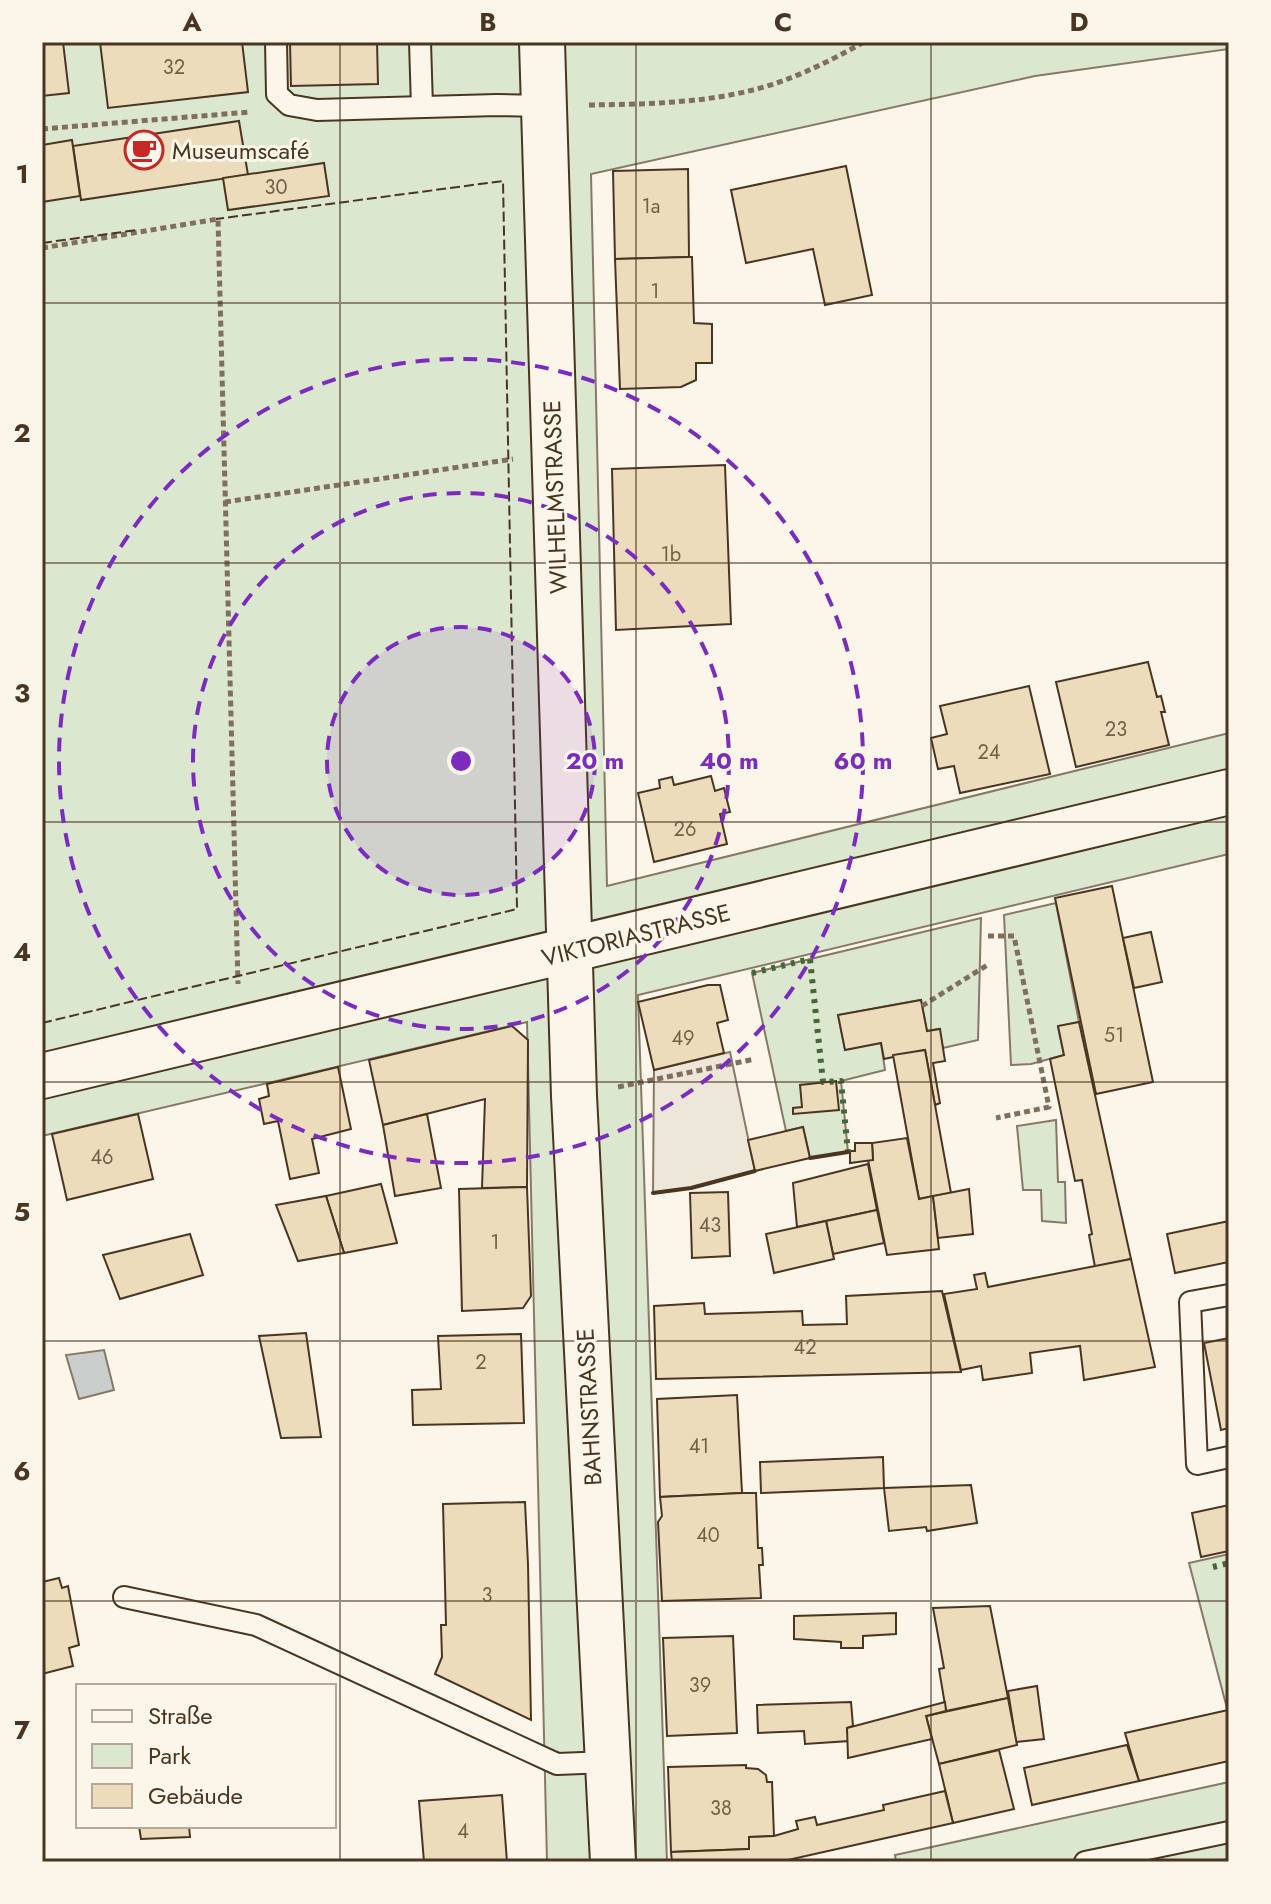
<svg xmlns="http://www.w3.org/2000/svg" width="1271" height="1904" viewBox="0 0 1271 1904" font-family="Jost,sans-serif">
<rect width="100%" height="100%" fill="#fbf6e9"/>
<!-- green -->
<g fill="#dce7d0" stroke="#887966" stroke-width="2">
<polygon points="42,42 1229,42 1229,49 1035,76 591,174 607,886 1229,733 1229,854 638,995 667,1862 547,1862 527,1022 42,1136"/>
<polygon points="1056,903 1079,1022 1058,1027 1064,1055 1031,1064 1011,1065 1004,915"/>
<polygon points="981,918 978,1040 943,1048 939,1029 927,1031 921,1000 838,1015 845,1049 881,1043 885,1070 841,1081 848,1152 810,1158 803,1127 786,1131 752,973"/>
<polygon points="1056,1120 1058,1182 1065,1182 1066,1223 1042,1221 1041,1190 1023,1190 1017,1126"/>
<polygon points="1229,1554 1229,1716 1189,1563"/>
<polygon points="1229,1782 1229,1862 896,1862 895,1855"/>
</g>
<!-- parking -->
<polygon fill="#ede7d9" stroke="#887966" stroke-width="2" points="730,1052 755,1171 691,1188 653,1193 654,1070"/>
<!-- water -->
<polygon fill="#c9cecd" stroke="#887966" stroke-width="2" points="104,1350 114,1390 79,1399 66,1355"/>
<!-- building -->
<g fill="#ecdcbc" stroke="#4a3520" stroke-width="2">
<polygon points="42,42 63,42 69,93 42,96"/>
<polygon points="100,42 242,42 248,92 108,108"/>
<polygon points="290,42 377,42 378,84 291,86"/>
<polygon points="239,121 248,175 81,200 73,146"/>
<polygon points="72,140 80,196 42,202 42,145"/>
<polygon points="324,163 329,196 228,210 223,178"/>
<polygon points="846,166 872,295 825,305 813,249 746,263 731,190"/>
<polygon points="688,169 689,257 615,259 613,171"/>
<polygon points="689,257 692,257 694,323 712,324 712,363 696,363 696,380 681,387 620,389 615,259"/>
<polygon points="725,465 731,624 616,630 612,469"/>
<polygon points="1148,662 1157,697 1161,696 1165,712 1161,712 1169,745 1076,767 1056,682"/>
<polygon points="1029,686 1050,774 960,793 954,766 938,769 931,738 947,734 940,706"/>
<polygon points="711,776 715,791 724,788 730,812 720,814 727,844 654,862 638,793 660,788 659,780 672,777 674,785"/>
<polygon points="1112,886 1153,1082 1096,1094 1055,898"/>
<polygon points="1151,932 1162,982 1134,988 1123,938"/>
<polygon points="708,985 720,985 728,1020 717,1023 724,1053 654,1070 638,1002"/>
<polygon points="921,1000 927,1031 940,1029 945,1061 933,1063 940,1103 935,1105 925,1050 884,1059 881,1043 845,1050 838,1015"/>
<polygon points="1079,1022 1131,1259 1095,1267 1089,1235 1092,1234 1082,1180 1075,1181 1050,1059 1064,1055 1058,1026"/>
<polygon points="512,1026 528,1040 527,1187 482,1188 485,1099 383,1125 369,1060"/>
<polygon points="925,1050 951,1193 919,1199 893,1055"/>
<polygon points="338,1067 351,1129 312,1139 319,1173 290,1179 278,1121 264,1124 259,1099 269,1096 267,1084"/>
<polygon points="836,1081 839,1110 793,1114 793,1108 802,1107 800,1085"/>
<polygon points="138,1114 153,1179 67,1200 52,1134"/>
<polygon points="427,1114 441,1188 395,1196 383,1125"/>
<polygon points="803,1127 810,1158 755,1171 748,1140"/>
<polygon points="907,1138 919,1199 933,1196 939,1249 887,1255 868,1160 873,1160 872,1143"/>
<polygon points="855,1143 872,1143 873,1160 850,1163 850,1151 855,1151"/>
<polygon points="868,1164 877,1210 797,1227 793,1183"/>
<polygon points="381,1184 397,1243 344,1253 326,1196"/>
<polygon points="527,1187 531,1296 523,1308 462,1311 459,1189"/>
<polygon points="969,1189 973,1234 938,1238 933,1196"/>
<polygon points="728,1192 730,1256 692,1258 690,1193"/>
<polygon points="326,1196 344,1253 298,1261 276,1205"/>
<polygon points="877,1210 884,1243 833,1254 826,1221"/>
<polygon points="826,1221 834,1259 774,1273 766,1234"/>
<polygon points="1229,1221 1229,1262 1175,1273 1167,1234"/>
<polygon points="190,1234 203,1275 120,1299 103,1255"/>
<polygon points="1131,1259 1155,1367 1084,1380 1080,1346 1030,1353 1032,1373 983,1380 981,1366 961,1370 944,1294 977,1289 974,1275 985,1273 988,1287"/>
<polygon points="942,1291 961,1372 656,1379 654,1306 704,1303 705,1314 802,1311 803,1325 847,1324 846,1296"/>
<polygon points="306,1333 321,1437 281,1438 259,1336"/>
<polygon points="521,1334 524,1423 413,1425 412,1390 441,1389 438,1336"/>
<polygon points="1229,1338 1229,1428 1221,1430 1204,1343"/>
<polygon points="737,1395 742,1493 660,1497 657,1399"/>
<polygon points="883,1457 884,1488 761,1493 760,1462"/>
<polygon points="971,1485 977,1523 927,1531 926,1527 889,1531 884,1488"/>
<polygon points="742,1493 756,1493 758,1548 762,1548 763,1565 759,1565 761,1598 662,1601 658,1522 662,1516 660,1497"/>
<polygon points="525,1502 528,1564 531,1720 435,1674 442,1657 441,1625 446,1625 443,1504"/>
<polygon points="1229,1505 1229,1551 1201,1557 1192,1513"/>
<polygon points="59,1578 62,1588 68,1586 79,1645 69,1648 73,1666 42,1674 42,1582"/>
<polygon points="990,1606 1008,1698 946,1711 939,1669 944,1668 933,1608"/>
<polygon points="896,1613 896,1634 863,1636 863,1648 841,1648 841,1642 794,1639 794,1616"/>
<polygon points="733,1636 737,1733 667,1736 663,1638"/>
<polygon points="1037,1686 1044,1739 1016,1742 1008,1691"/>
<polygon points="1008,1698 1017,1745 939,1764 926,1716"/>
<polygon points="851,1702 853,1726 847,1728 849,1741 805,1744 804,1731 758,1733 757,1705"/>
<polygon points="945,1702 946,1711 926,1716 932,1739 848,1758 847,1728"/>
<polygon points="1228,1710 1229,1761 1139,1781 1125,1733"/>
<polygon points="1127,1745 1139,1781 1032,1805 1024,1768"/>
<polygon points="999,1750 1014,1809 953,1823 939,1764"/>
<polygon points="746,1765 746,1768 758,1769 766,1775 767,1782 772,1782 774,1836 749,1837 749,1849 671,1852 668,1767"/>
<polygon points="945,1791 953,1823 779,1862 672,1862 671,1852 749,1849 749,1837 774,1836 798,1829 796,1821 815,1817 817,1825 884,1810 883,1805"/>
<polygon points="502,1795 507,1862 424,1862 419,1801"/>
<polygon points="139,1826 189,1826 190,1837 141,1839"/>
</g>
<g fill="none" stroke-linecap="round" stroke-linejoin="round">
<!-- lane casing -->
<g stroke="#4a3520" stroke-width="24">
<g id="lane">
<polyline points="276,42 277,94 289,105 317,110 497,105 544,106"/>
<polyline points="420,42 422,107"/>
<polyline points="1229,1295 1190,1302 1197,1464 1229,1457"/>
<polyline points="124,1597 256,1625 557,1764 608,1762"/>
<polyline points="1085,1862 1229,1832"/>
</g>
</g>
<!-- secondary casing -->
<g stroke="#4a3520" stroke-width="48">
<g id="secondary">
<polyline points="542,42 574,1096 613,1862"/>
<polyline points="42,1076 1229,792"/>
</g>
</g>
<!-- path -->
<g stroke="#7f6f5c" stroke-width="5" stroke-dasharray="6 4" stroke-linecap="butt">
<path d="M 589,105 C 654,104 724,103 785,80 C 812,70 839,56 864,42"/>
<polyline points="42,129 250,112"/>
<polyline points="42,248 218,219 238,984"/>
<polyline points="225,502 513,459"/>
<polyline points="988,936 1014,936 1049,1107 996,1118"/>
<polyline points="922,1006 989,964"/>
<polyline points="618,1087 755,1059"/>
</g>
<!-- lane -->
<use href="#lane" stroke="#fbf6e9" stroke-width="20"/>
<!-- secondary -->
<use href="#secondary" stroke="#fbf6e9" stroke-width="44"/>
<!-- hedge -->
<g stroke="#436837" stroke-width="6" stroke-dasharray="4 6" stroke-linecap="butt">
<polyline points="752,973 810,959 823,1082 841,1081 848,1152"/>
<polyline points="1213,1567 1229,1563"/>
<polyline points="1223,1862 1229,1861"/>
</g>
<!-- fence -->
<g stroke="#4a3520" stroke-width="2" stroke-dasharray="10 4" stroke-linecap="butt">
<polyline points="42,243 137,230"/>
<polyline points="42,1023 517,909 503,181 216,219"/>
</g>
<!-- wall -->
<g stroke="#4a3520" stroke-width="4">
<polyline points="810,1158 848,1152"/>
<polyline points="653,1193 691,1188 755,1171"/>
</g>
</g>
<!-- grid -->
<path fill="none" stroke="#4a3520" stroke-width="2" stroke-opacity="0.55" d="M 340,42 L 340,1862M 636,42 L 636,1862M 931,42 L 931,1862M 42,303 L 1229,303M 42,563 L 1229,563M 42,822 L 1229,822M 42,1082 L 1229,1082M 42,1341 L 1229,1341M 42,1601 L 1229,1601"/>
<!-- distance rings -->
<circle cx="461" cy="761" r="134" fill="#7b2cbf" fill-opacity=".12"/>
<g fill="none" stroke="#7b2cbf" stroke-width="4" stroke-dasharray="14 10">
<circle cx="461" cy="761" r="134"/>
<circle cx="461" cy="761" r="268"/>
<circle cx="461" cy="761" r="402"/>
</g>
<!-- icons -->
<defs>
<g id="cafe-ring" transform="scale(2)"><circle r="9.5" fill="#fbf6e9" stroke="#c62828" stroke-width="1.5"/><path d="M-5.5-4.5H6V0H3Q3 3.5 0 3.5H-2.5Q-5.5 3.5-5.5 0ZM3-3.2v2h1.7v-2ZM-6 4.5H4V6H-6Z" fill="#c62828"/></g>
</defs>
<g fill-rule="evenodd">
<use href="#cafe-ring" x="144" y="150"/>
</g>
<g text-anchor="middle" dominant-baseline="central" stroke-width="6" stroke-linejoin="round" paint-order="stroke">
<!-- number labels -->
<g font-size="20" fill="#725f47">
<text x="174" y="67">32</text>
<text x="276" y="187">30</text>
<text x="651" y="206">1a</text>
<text x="655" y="291">1</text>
<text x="671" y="554">1b</text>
<text x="1116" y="729">23</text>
<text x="989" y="752">24</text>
<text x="685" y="829">26</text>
<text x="1114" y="1035">51</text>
<text x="683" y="1038">49</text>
<text x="102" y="1157">46</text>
<text x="710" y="1225">43</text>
<text x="495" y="1242">1</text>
<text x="805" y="1347">42</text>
<text x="481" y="1362">2</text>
<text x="699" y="1446">41</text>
<text x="708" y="1535">40</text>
<text x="487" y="1595">3</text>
<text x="700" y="1685">39</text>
<text x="721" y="1808">38</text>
<text x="463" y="1831">4</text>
</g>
<!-- poi labels -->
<g font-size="24" fill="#4a3520" stroke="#fbf6e9" text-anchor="start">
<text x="172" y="150">Museumscafé</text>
</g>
<!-- street labels -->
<g font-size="24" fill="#4a3520" stroke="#fbf6e9">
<text transform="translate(555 497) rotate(-92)">WILHELMSTRASSE</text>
<text transform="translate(636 935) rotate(-14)">VIKTORIASTRASSE</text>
<text transform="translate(589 1407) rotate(-93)">BAHNSTRASSE</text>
</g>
</g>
<circle cx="461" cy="761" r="12" fill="#7b2cbf" stroke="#fbf6e9" stroke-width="4"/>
<g font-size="24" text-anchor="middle" font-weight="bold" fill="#7b2cbf" stroke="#fbf6e9" stroke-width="6" stroke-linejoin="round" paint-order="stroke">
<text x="595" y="769">20 m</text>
<text x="729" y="769">40 m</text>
<text x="863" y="769">60 m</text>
</g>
<!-- border -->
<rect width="1271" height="1904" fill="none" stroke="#fbf6e9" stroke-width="88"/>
<!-- legend -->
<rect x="76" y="1684" width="260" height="144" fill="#fbf6e9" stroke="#b4a999" stroke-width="2"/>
<rect x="92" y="1710" width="40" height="12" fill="#fbf6e9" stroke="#b4a999" stroke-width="2"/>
<text x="148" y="1724" font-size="24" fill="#4a3520">Straße</text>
<rect x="92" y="1744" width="40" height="24" fill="#dce7d0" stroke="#b4a999" stroke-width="2"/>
<text x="148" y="1764" font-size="24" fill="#4a3520">Park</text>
<rect x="92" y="1784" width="40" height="24" fill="#ecdcbc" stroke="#b4a999" stroke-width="2"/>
<text x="148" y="1804" font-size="24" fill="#4a3520">Gebäude</text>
<rect x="44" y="44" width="1183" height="1816" fill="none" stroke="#4a3520" stroke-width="3"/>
<g font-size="26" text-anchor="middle" font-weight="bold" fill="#4a3520">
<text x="192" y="31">A</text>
<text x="488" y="31">B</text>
<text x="783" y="31">C</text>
<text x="1079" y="31">D</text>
<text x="22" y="183">1</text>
<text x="22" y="442">2</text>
<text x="22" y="702">3</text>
<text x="22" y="961">4</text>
<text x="22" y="1221">5</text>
<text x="22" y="1480">6</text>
<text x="22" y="1739">7</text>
</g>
</svg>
